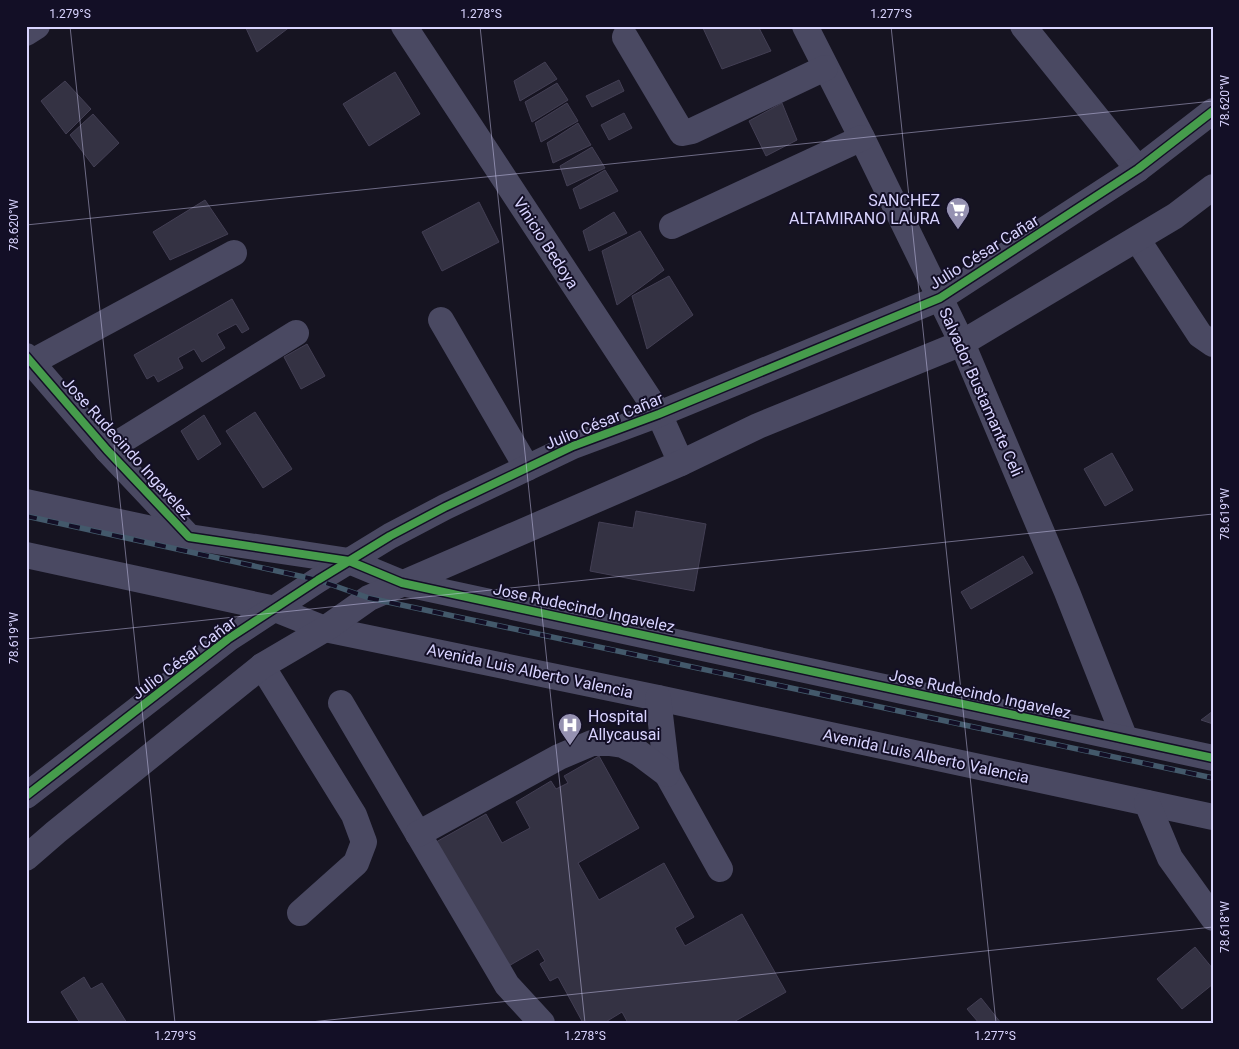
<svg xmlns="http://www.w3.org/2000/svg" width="1239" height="1049" viewBox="0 0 1239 1049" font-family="Roboto,sans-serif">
<rect width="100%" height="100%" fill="#161421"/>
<!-- building -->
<g fill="#343243" stroke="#433f54">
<polygon points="245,26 291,26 257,52"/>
<polygon points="708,26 758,26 771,51 722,69 703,28"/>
<polygon points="545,62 557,79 520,101 514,81"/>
<polygon points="395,72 420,114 369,146 343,104"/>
<polygon points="619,80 624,91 592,107 586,96"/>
<polygon points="65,81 91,109 66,134 41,101"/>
<polygon points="557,83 568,100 532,122 525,102"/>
<polygon points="567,103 578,121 541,142 535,123"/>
<polygon points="782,103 797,140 766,156 749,121"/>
<polygon points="624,113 632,128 609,140 601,125"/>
<polygon points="93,114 119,143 94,167 70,135"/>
<polygon points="578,123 591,145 553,163 547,143"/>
<polygon points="592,147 605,168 567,186 560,166"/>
<polygon points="605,170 618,191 580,209 573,189"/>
<polygon points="205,200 228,234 170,260 153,232"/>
<polygon points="479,202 499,242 442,271 422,232"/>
<polygon points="614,212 627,233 589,251 583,231"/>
<polygon points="640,231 664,270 617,305 602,251"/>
<polygon points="669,276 693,315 647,349 632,296"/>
<polygon points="232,299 249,329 242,333 236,324 217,334 225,348 202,362 194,349 178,358 183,368 158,382 154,375 147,379 134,355"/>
<polygon points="307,344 325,376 301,389 284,357"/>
<polygon points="255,412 292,469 263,488 226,431"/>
<polygon points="204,415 221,444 198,460 181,431"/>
<polygon points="1112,453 1133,490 1105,506 1084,469"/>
<polygon points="636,511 706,524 694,591 590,571 599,522 633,528"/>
<polygon points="1023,556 1033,573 971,609 961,592"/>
<polygon points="1213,711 1213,724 1201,720"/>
<polygon points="599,756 639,828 578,863 599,900 664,863 694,917 675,928 685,946 742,914 786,992 732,1023 628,1023 622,1012 604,1023 583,1023 558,977 550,981 540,964 545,961 538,949 507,967 436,842 486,814 502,843 530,828 516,802 551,781 556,789 568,783 564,776"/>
<polygon points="1195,947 1213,969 1213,984 1182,1009 1157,979"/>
<polygon points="84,977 91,989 102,983 127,1023 80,1023 61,992"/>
<polygon points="981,998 1001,1023 979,1023 967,1009"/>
</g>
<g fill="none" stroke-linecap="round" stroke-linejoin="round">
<!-- minor -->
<g stroke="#4a4962" stroke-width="26">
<polyline points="404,26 659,414 681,463"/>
<polyline points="805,26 862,138 962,343 1067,592 1125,739"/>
<polyline points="1023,26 1138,169"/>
<polyline points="26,33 37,26"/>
<polyline points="625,37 682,133 692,131 825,68"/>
<polyline points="672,226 862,138"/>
<polyline points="1137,239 1200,335 1213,344"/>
<polyline points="441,320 527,468"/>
<polyline points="26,356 107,450 189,537 349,561 402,583 1213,758"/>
<polyline points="32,362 234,253"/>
<polyline points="107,450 296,333"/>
<polyline points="26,502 189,537"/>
<polyline points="26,555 275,609 325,629 658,698 1213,817"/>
<polyline points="262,666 354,815 364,842 356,863 300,913"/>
<polyline points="658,698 667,774 720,869"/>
<polyline points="341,703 507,985 542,1023"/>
<polyline points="26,796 228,639 318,580 390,536 445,507 573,446 659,414 940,298 1138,169 1213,111"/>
<polyline points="1147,803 1170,858 1213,918"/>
<polyline points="418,834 559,757 592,743 609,743 623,745 639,753 667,774"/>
<polyline points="26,858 56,832 262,666 325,629 369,598 681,463 758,426 962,343 1175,216 1213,187"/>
</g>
<!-- rail casing -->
<g stroke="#43596b" stroke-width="5.5">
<polyline id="rail" points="26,516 318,580 369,598 1213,778"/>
</g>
<!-- rail -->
<use href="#rail" stroke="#130f26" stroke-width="4" stroke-dasharray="11" stroke-linecap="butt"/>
<!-- cycleway casing -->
<g stroke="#130f26" stroke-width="11">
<g id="cycleway">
<polyline points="26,356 107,450 189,537 349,561 402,583 1213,758"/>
<polyline points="26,796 228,639 318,580 390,536 445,507 573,446 659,414 940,298 1138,169 1213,111"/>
</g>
</g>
<!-- cycleway -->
<use href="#cycleway" stroke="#469c4c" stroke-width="8"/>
</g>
<!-- ticks -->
<path fill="none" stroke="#d9d4ff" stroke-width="1" stroke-opacity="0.45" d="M 70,26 L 175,1023M 480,26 L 585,1023M 891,26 L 996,1023M 26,225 L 1213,101M 26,639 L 1213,514M 301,1023 L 1213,927"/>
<!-- icons -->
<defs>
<g id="supermarket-pin" transform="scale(1.25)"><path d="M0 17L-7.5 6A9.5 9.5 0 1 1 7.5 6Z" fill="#9591b1" stroke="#130f26"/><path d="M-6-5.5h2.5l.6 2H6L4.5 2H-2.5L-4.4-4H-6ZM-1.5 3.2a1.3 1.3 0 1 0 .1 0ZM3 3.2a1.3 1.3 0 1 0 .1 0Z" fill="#fff"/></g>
<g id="hospital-pin" transform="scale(1.25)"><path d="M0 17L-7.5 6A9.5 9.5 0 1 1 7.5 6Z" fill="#9591b1" stroke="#130f26"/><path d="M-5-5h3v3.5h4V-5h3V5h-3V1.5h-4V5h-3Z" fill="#fff"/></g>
</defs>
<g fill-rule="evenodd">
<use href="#supermarket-pin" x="958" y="209"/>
<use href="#hospital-pin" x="570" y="725"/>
</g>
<g text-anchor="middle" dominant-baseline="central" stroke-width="4" stroke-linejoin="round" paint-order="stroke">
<!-- poi labels -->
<g font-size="16" fill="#d9d4ff" stroke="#130f26" text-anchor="end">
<text x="940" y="200">SANCHEZ<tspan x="940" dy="18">ALTAMIRANO LAURA</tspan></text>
<text x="588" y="716" text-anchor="start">Hospital<tspan x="588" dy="18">Allycausai</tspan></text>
</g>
<!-- street labels -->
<g font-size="16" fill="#d9d4ff" stroke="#130f26">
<text transform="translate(546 243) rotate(57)">Vinicio Bedoya</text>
<text transform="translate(984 252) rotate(-32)">Julio César Cañar</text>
<text transform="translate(981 392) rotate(66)">Salvador Bustamante Celi</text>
<text transform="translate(604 421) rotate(-22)">Julio César Cañar</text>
<text transform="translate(127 448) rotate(48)">Jose Rudecindo Ingavelez</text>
<text transform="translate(584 608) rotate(12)">Jose Rudecindo Ingavelez</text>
<text transform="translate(184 658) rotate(-37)">Julio César Cañar</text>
<text transform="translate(530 671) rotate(12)">Avenida Luis Alberto Valencia</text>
<text transform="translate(980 694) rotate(12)">Jose Rudecindo Ingavelez</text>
<text transform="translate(926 756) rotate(12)">Avenida Luis Alberto Valencia</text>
</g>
</g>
<!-- border -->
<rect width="1239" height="1049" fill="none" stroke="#130f26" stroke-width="55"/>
<rect x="28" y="28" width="1184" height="994" fill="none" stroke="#d9d4ff" stroke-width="2"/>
<g font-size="12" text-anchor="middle" fill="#d9d4ff">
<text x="70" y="18">1.279°S</text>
<text x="481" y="18">1.278°S</text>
<text x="891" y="18">1.277°S</text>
<text transform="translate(1225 101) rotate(-90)" y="4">78.620°W</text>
<text transform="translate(14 225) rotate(-90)" y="4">78.620°W</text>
<text transform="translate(1225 514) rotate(-90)" y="4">78.619°W</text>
<text transform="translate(14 638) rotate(-90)" y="4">78.619°W</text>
<text transform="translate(1225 927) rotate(-90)" y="4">78.618°W</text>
<text x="175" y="1040">1.279°S</text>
<text x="585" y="1040">1.278°S</text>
<text x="995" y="1040">1.277°S</text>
</g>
</svg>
